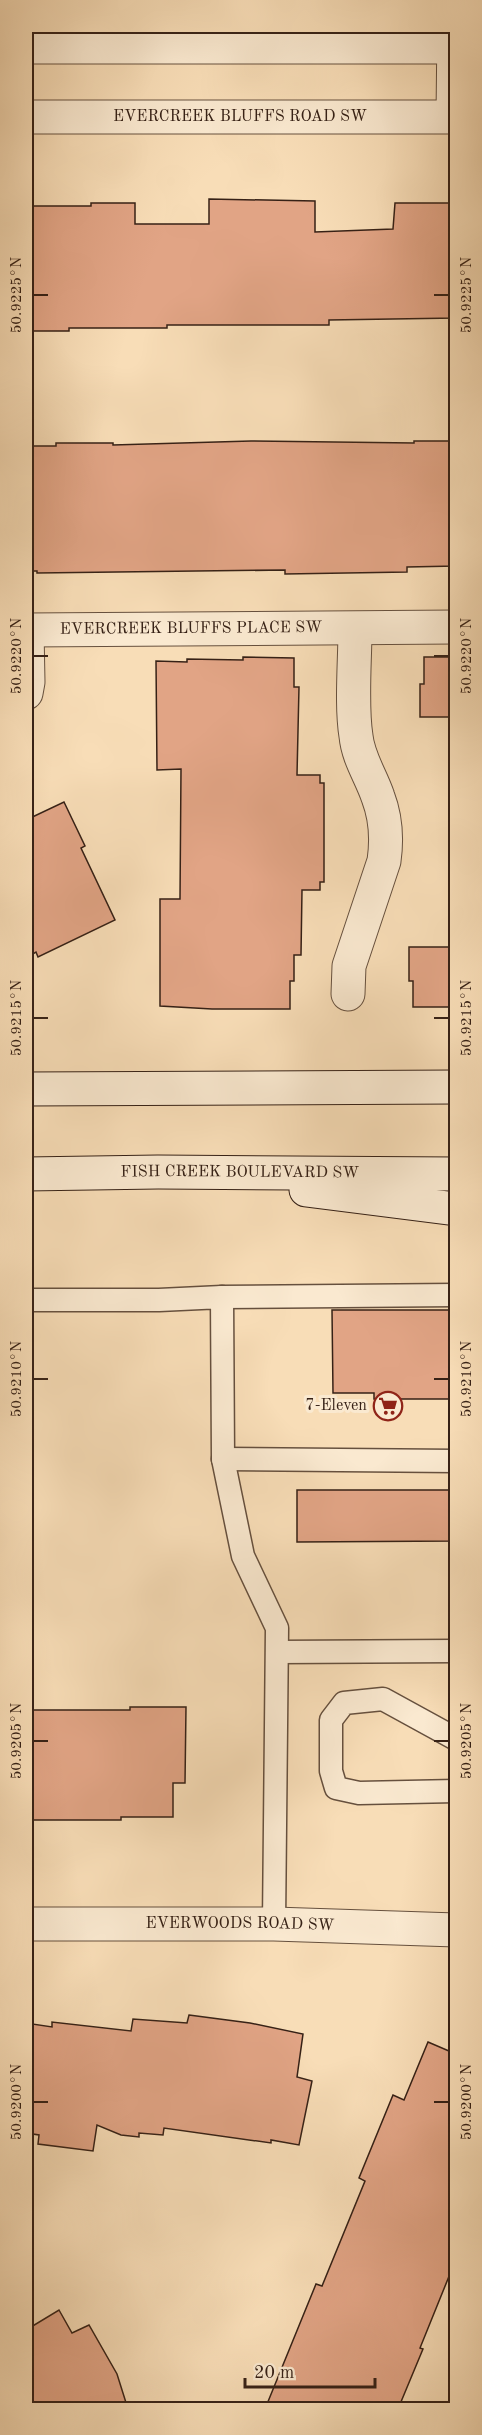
<svg xmlns="http://www.w3.org/2000/svg" width="482" height="2435" viewBox="0 0 482 2435" font-family="'Old Standard TT',serif">
<rect width="100%" height="100%" fill="#f8ddb7"/>
<filter id="stains"><feTurbulence type="fractalNoise" baseFrequency=".00333" numOctaves="4"/><feColorMatrix values="0 0 0 0 .2 0 0 0 0 .09 0 0 0 0 .02 0 0 0 .5 -.17"/></filter>
<radialGradient id="worn" r=".72"><stop offset=".6" stop-color="#630" stop-opacity="0"/><stop offset="1" stop-color="#630" stop-opacity=".3"/></radialGradient>
<!-- building -->
<g fill="#e1a485" stroke="#362116" stroke-width="1.5">
<polygon points="209,199 315,201 315,232 393,229 395,203 456,203 456,318 329,320 329,325 167,325 167,328 69,328 69,331 26,331 26,206 91,206 91,203 135,203 135,224 209,224"/>
<polygon points="251,441 414,443 414,441 456,441 456,566 407,567 407,572 285,574 285,570 37,573 37,571 26,571 26,522 28,522 28,479 32,479 32,446 56,446 56,443 113,443 113,445"/>
<polygon points="243,657 294,658 294,687 299,687 297,775 320,775 320,783 324,783 324,882 320,882 320,890 302,890 301,955 294,955 294,981 290,981 290,1009 212,1009 160,1006 160,899 180,899 181,769 157,770 156,661 187,662 187,659 243,660"/>
<polygon points="424,657 456,657 456,717 420,717 420,684 424,684"/>
<polygon points="64,802 85,846 81,848 115,920 38,957 36,952 26,958 26,820"/>
<polygon points="409,947 456,947 456,1007 413,1007 413,981 409,981"/>
<polygon points="332,1310 456,1310 456,1399 374,1399 374,1393 333,1393"/>
<polygon points="297,1490 456,1490 456,1541 297,1542"/>
<polygon points="130,1707 186,1707 185,1783 173,1783 173,1817 121,1817 121,1820 26,1820 26,1710 130,1710"/>
<polygon points="189,2015 250,2023 303,2034 297,2077 312,2081 299,2145 271,2140 271,2143 164,2128 163,2135 139,2133 139,2137 121,2135 97,2125 93,2151 38,2144 39,2135 26,2133 26,2023 52,2027 52,2022 131,2031 133,2019 187,2023"/>
<polygon points="428,2042 456,2054 456,2259 420,2348 423,2349 398,2409 265,2409 316,2284 322,2286 365,2181 359,2178 393,2095 404,2100"/>
<polygon points="59,2310 72,2333 89,2325 117,2374 128,2409 26,2409 26,2330"/>
</g>
<g fill="none" stroke-linecap="round" stroke-linejoin="round">
<!-- lane casing -->
<g stroke="#66503e" stroke-width="25">
<g id="lane">
<polyline points="222,1297 456,1295"/>
<polyline points="26,1300 159,1300 222,1297 223,1459 243,1556 277,1628 274,1924"/>
<polyline points="223,1459 456,1461"/>
<polyline points="278,1652 456,1651"/>
<polyline points="456,1739 383,1699 344,1703 331,1720 331,1771 336,1788 359,1793 456,1791"/>
</g>
</g>
<!-- street casing -->
<g stroke="#66503e" stroke-width="35">
<g id="street">
<polyline points="26,47 456,47"/>
<path id="s1" d="M 26,117 L 456,117"/>
<polyline points="453,117 454,26"/>
<path id="s2" d="M 26,630 L 456,627"/>
<polyline points="26,693 28,682 27,630"/>
<path d="M 348,994 L 349,966 L 384,861 C 387,840 386,818 378,797 C 371,776 358,758 356,736 C 351,705 355,661 355,629"/>
<path id="s3" d="M 26,1924 L 274,1924 L 456,1930"/>
</g>
</g>
<!-- secondary casing -->
<g stroke="#362116" stroke-width="35">
<g id="secondary">
<polyline points="26,1089 456,1087"/>
<path id="s4" d="M 26,1174 L 158,1172 L 456,1174"/>
<polyline points="306,1190 456,1209"/>
</g>
</g>
<!-- lane -->
<use href="#lane" stroke="#fae9d0" stroke-width="22"/>
<!-- street -->
<use href="#street" stroke="#fae9d0" stroke-width="33"/>
<!-- secondary -->
<use href="#secondary" stroke="#fae9d0" stroke-width="33"/>
</g>
<!-- ticks -->
<path fill="none" stroke="#362116" stroke-width="2" d="M 33,295 L 48,295M 434,295 L 449,295M 33,656 L 48,656M 434,656 L 449,656M 33,1018 L 48,1018M 434,1018 L 449,1018M 33,1379 L 48,1379M 434,1379 L 449,1379M 33,1741 L 48,1741M 434,1741 L 449,1741M 33,2102 L 48,2102M 434,2102 L 449,2102"/>
<!-- icons -->
<defs>
<g id="supermarket-ring" transform="scale(1.5)"><circle r="9.5" fill="#fae9d0" stroke="#8f2418" stroke-width="1.5"/><path d="M-6-5.5h2.5l.6 2H6L4.5 2H-2.5L-4.4-4H-6ZM-1.5 3.2a1.3 1.3 0 1 0 .1 0ZM3 3.2a1.3 1.3 0 1 0 .1 0Z" fill="#8f2418"/></g>
</defs>
<g fill-rule="evenodd">
<use href="#supermarket-ring" x="388" y="1406"/>
</g>
<g text-anchor="middle" dominant-baseline="central" stroke-width="6" stroke-linejoin="round" paint-order="stroke">
<!-- street labels -->
<g font-size="16" fill="#362116" stroke="#fae9d0">
<text stroke="none"><textPath href="#s1" startOffset="214">EVERCREEK BLUFFS ROAD SW</textPath></text>
<text stroke="none"><textPath href="#s2" startOffset="165">EVERCREEK BLUFFS PLACE SW</textPath></text>
<text stroke="none"><textPath href="#s4" startOffset="214">FISH CREEK BOULEVARD SW</textPath></text>
<text stroke="none"><textPath href="#s3" startOffset="214">EVERWOODS ROAD SW</textPath></text>
</g>
<!-- poi labels -->
<g font-size="16" fill="#362116" stroke="#fae9d0" text-anchor="end">
<text x="367" y="1406">7-Eleven</text>
</g>
</g>
<!-- margin -->
<rect width="482" height="2435" fill="none" stroke="#f8ddb7" stroke-width="66"/>
<!-- scale -->
<path d="M245 2378v9h130v-9" fill="none" stroke="#362116" stroke-width="3"/>
<text x="254" y="2378" font-size="18" fill="#362116" stroke="#fae9d0" stroke-width="4.5" paint-order="stroke">20 m</text>
<rect x="33" y="33" width="416" height="2369" fill="none" stroke="#362116" stroke-width="2"/>
<g font-size="15" text-anchor="middle" fill="#362116">
<text transform="translate(16 295) rotate(-90)" y="5">50.9225°N</text>
<text transform="translate(466 295) rotate(-90)" y="5">50.9225°N</text>
<text transform="translate(16 656) rotate(-90)" y="5">50.9220°N</text>
<text transform="translate(466 656) rotate(-90)" y="5">50.9220°N</text>
<text transform="translate(16 1018) rotate(-90)" y="5">50.9215°N</text>
<text transform="translate(466 1018) rotate(-90)" y="5">50.9215°N</text>
<text transform="translate(16 1379) rotate(-90)" y="5">50.9210°N</text>
<text transform="translate(466 1379) rotate(-90)" y="5">50.9210°N</text>
<text transform="translate(16 1741) rotate(-90)" y="5">50.9205°N</text>
<text transform="translate(466 1741) rotate(-90)" y="5">50.9205°N</text>
<text transform="translate(16 2102) rotate(-90)" y="5">50.9200°N</text>
<text transform="translate(466 2102) rotate(-90)" y="5">50.9200°N</text>
</g>
<rect width="100%" height="100%" filter="url(#stains)"/>
<rect width="100%" height="100%" fill="url(#worn)"/>
</svg>
